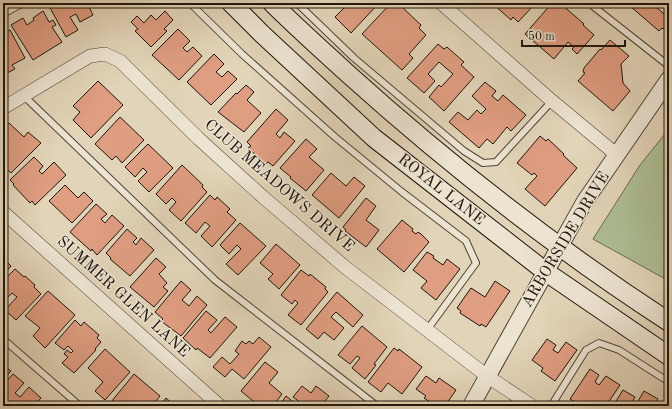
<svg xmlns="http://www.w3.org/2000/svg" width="672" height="409" viewBox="0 0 672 409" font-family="'Old Standard TT',serif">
<rect width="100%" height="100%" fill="#e2d4b8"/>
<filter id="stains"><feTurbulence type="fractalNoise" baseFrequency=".005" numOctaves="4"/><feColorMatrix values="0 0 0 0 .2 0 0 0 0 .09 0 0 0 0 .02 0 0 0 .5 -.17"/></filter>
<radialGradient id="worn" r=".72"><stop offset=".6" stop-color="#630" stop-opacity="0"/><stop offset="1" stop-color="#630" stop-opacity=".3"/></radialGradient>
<!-- green -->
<polygon fill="#adbe94" stroke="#666a50" points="669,129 669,281 593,239 640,165"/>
<!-- building -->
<g fill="#df9d81" stroke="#1e150c">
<polygon points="54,3 87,3 93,15 80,22 76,14 70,17 78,30 66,37 49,6"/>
<polygon points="102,3 114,3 114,7 102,5"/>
<polygon points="343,3 379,3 351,33 335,17 346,6"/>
<polygon points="391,3 394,3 399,8 401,6 421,25 419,28 426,35 409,54 413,58 402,70 362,34"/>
<polygon points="492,3 536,3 518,22 513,17 511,20"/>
<polygon points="552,3 560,3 584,24 583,25 594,35 577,54 572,49 574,47 568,42 554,59 525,34"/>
<polygon points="623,3 651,3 669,18 669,23 663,29 662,28 659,31 630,6 629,8"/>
<polygon points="43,11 49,22 53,20 56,25 52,27 62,42 33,60 11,25 23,18 27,25 34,20 33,18"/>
<polygon points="165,11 173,20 164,29 167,31 151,47 135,31 138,29 131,22 137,16 144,23 151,15 156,20"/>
<polygon points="178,29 190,41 183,48 187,52 193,47 202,56 179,80 152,55"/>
<polygon points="10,30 25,58 12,65 15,69 3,75 3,33"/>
<polygon points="610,40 629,56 621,64 623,83 630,91 613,111 578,81 585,73 583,72 584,68 600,49 601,50"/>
<polygon points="438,44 444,49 447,47 464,62 461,65 474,77 444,111 429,97 439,85 441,87 453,74 439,62 428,74 435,81 424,93 407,78"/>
<polygon points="214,54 224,64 216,72 222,77 228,71 237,79 211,105 187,82"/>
<polygon points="98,81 123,105 91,138 73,120 80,112 73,106"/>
<polygon points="485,82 496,91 492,96 498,101 503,95 526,115 511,131 507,127 493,144 487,139 479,148 449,122 458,112 468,120 477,110 481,114 486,109 472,96"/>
<polygon points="246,85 254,92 247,100 261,113 244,132 218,112 236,93 237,94"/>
<polygon points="276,109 288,120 276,134 280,138 284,132 295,141 273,166 268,162 266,164 248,148 251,146 247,142"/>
<polygon points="120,117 144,140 122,163 116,156 112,160 95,144"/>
<polygon points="9,123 24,137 28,132 41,143 11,173 3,166 3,129"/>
<polygon points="540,136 546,141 548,139 564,154 563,155 577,168 545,206 525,189 537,176 534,173 532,175 517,163"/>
<polygon points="306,139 317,149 309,157 324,170 306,191 290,178 291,177 280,168"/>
<polygon points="148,144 173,168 149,192 138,181 147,172 143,168 135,177 125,167"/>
<polygon points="34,157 43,166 39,171 42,174 54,162 66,175 35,205 32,201 30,203 13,185 14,184 10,180"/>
<polygon points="182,165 203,185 202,187 207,192 181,221 169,210 176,202 172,198 166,204 156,194"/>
<polygon points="331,173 346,186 354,177 365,186 339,218 312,195"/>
<polygon points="65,185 78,198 84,192 93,201 72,223 49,201"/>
<polygon points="210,195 215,200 217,197 230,209 227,212 236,220 212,247 201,236 210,226 205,222 196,233 185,223"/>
<polygon points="366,198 376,206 366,220 379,230 366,247 345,231 346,230 343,227"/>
<polygon points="96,204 107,214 101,219 105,223 112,215 124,226 97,255 92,249 91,251 70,232"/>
<polygon points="402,220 413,229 412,231 416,234 418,232 421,234 429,242 404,272 377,249"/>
<polygon points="240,223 266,246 238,275 226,264 241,249 237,245 229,254 220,245"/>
<polygon points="127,229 137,238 133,242 136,245 141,238 154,250 130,276 110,259 111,258 106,253"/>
<polygon points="276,244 300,265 279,289 268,279 273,274 260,263"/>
<polygon points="427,252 434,256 433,258 443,265 447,259 460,269 436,300 421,288 427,281 413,270"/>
<polygon points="3,258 11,266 3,275"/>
<polygon points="156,258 166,267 159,274 167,283 163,287 168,291 154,307 130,287"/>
<polygon points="15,269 24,277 25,276 35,285 34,287 41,294 16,320 5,310 17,297 12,293 3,302 3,281"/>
<polygon points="301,270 309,276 310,274 326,287 325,289 328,292 301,325 288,315 298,303 295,300 292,304 281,295"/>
<polygon points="181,281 191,290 182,300 189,306 197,296 207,305 181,336 161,321 163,319 155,312"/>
<polygon points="495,281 510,291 486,327 481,324 480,326 460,313 461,311 457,308 471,288 485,297"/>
<polygon points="48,291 75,315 45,348 33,336 40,328 25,316"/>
<polygon points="337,292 363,315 353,327 336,312 331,317 344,328 334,340 324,332 318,339 306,329"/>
<polygon points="206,311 217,320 208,330 211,333 225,317 237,327 210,358 197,348 196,350 183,338"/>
<polygon points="75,320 81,326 84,322 99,335 97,338 101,342 95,349 96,350 74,373 62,363 68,357 64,354 67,350 71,353 73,351 68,346 64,350 55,343"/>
<polygon points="362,326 387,347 374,364 376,365 365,379 352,368 360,358 357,356 350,364 338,355"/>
<polygon points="259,337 271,347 244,379 232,369 225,377 213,367 222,357 230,364 239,354 235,351 242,341 246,344 249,341 253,344"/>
<polygon points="547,339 556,345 553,350 558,353 566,342 577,350 555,381 541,371 543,368 532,360"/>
<polygon points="394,348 398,351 399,349 422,367 402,394 388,383 381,392 368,382"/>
<polygon points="105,349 130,372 105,400 95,391 103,382 88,368"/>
<polygon points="265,362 278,372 269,383 282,394 273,406 259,406 241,391"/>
<polygon points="3,365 11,371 3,380"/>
<polygon points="590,369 599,375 595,382 599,385 606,376 620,385 606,406 581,406 570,399"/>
<polygon points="13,374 24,383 15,393 20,397 29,387 41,398 34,406 3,406 3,385"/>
<polygon points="134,374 160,396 152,406 128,406 125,404 123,406 116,406 111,402"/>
<polygon points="426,376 436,383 439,378 456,390 445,406 427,406 430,402 424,398 426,396 416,389"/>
<polygon points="302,386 311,393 316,386 329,396 321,406 303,406 304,405 293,397"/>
<polygon points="623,390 635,397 630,406 613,406"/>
<polygon points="644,391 658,399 653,406 635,406"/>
<polygon points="286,396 296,404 294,406 279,406"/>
<polygon points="166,398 175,406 160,406"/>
</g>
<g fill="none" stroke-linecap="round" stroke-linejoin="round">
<!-- service casing -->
<g stroke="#4f4537" stroke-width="8">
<g id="service">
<polyline points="190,3 242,54 335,137 402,192 466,241 476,263 427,330"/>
<polyline points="297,3 354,58 464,151 483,163 496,162 552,101"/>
<polyline points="589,3 669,66"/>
<polyline points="3,14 23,3"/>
<polyline points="24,96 215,280 377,406"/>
<polyline points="3,339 80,406"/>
<polyline points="551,406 586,350 599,343 619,350 669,382"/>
</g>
</g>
<!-- minor casing -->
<g stroke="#4f4537" stroke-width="14">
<g id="minor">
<polyline points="441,3 552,101 617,155"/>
<polyline points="3,108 90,56 105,54 120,61 199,139 263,197 345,267 487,376 532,406"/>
<polyline points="3,212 220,406"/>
</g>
</g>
<!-- tertiary casing -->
<g stroke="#4f4537" stroke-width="18">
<polyline id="tertiary" points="471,406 585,201 669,79"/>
</g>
<!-- secondary casing -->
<g stroke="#1e150c" stroke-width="20">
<g id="secondary">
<polyline points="231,3 262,34 374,138 546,272 669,356"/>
<path d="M 272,3 C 296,27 322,50 347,73 C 448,164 555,248 669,322"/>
</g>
</g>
<!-- service -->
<use href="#service" stroke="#ece3d1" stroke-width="6"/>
<!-- minor -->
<use href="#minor" stroke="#ece3d1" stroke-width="13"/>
<!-- tertiary -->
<use href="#tertiary" stroke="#ece3d1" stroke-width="16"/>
<!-- secondary -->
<use href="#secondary" stroke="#ece3d1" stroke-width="18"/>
</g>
<g text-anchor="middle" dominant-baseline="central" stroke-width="3" stroke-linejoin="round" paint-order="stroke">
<!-- street labels -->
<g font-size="16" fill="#1e150c" stroke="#ece3d1">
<text transform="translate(279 186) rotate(41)">CLUB MEADOWS DRIVE</text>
<text transform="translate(441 190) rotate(38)">ROYAL LANE</text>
<text transform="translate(566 240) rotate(-59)">ARBORSIDE DRIVE</text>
<text transform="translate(123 297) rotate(42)">SUMMER GLEN LANE</text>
</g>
</g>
<!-- margin -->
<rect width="672" height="409" fill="none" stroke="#e2d4b8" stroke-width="16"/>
<rect x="4" y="4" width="664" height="401" fill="none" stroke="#1e150c" stroke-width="2"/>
<rect x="8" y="8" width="656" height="393" fill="none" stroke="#1e150c"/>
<!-- scale -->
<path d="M522 40v6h103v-6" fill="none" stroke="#1e150c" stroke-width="2"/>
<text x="528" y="40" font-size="12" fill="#1e150c" stroke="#ece3d1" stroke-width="3" paint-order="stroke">50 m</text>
<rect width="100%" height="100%" filter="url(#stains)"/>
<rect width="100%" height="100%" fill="url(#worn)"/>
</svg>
